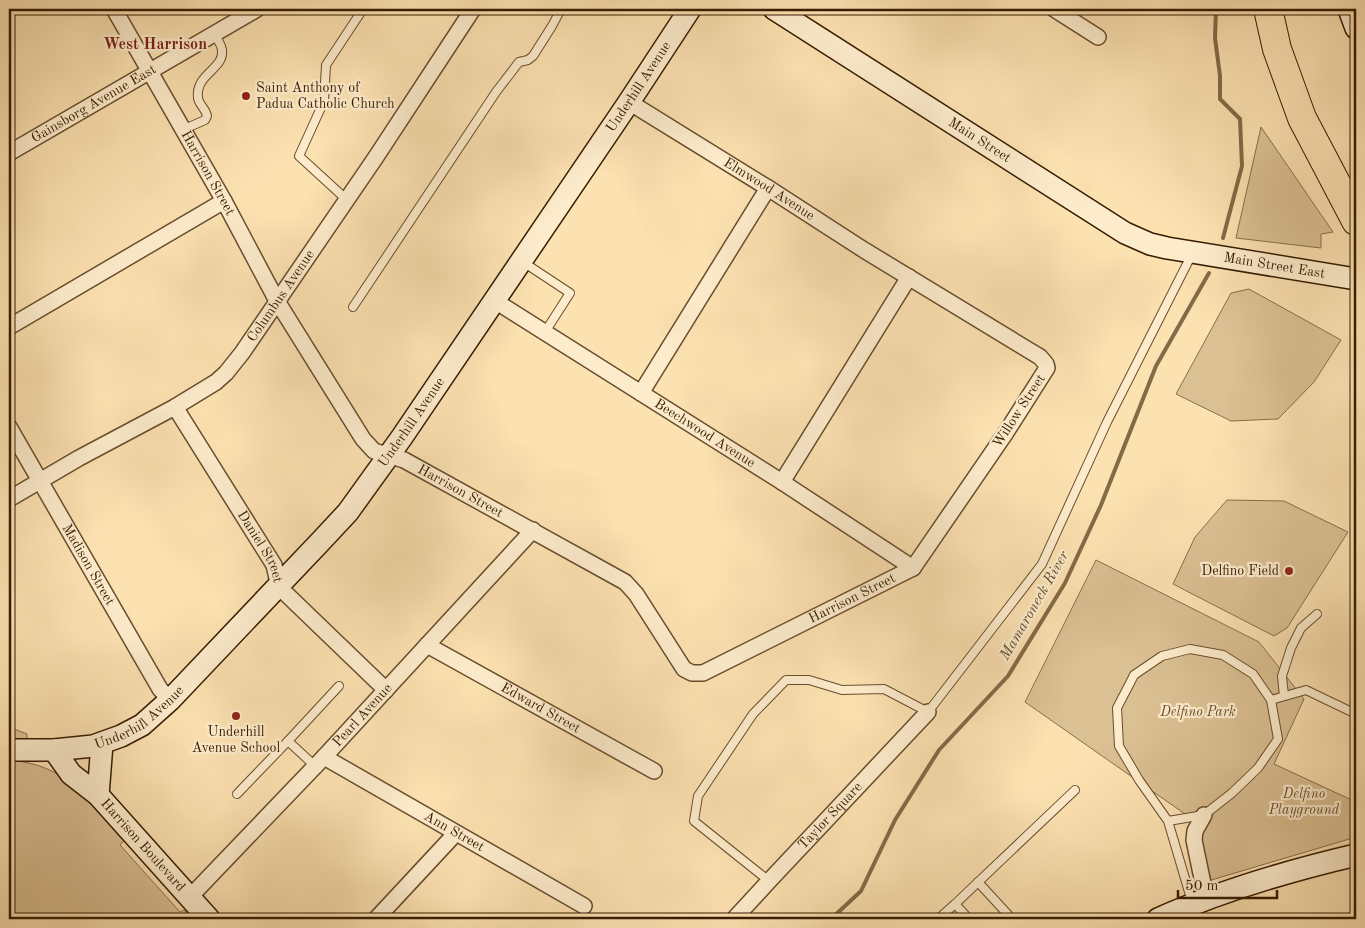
<svg xmlns="http://www.w3.org/2000/svg" width="1365" height="928" viewBox="0 0 1365 928" font-family="'Old Standard TT',serif">
<rect width="100%" height="100%" fill="#fce1b1"/>
<filter id="stains"><feTurbulence type="fractalNoise" baseFrequency=".004" numOctaves="4"/><feColorMatrix values="0 0 0 0 .2 0 0 0 0 .09 0 0 0 0 .02 0 0 0 .5 -.17"/></filter>
<radialGradient id="worn" r=".72"><stop offset=".6" stop-color="#630" stop-opacity="0"/><stop offset="1" stop-color="#630" stop-opacity=".3"/></radialGradient>
<!-- green -->
<g fill="#dbc093" stroke="#896e4a">
<polygon points="1261,127 1333,232 1321,234 1321,248 1236,238"/>
<polygon points="1249,289 1341,340 1314,382 1278,419 1231,421 1176,394 1231,293"/>
<polygon points="1227,500 1284,501 1348,532 1287,628 1274,636 1173,584 1195,537"/>
<polygon points="1096,560 1259,642 1304,699 1274,764 1356,802 1356,837 1208,881 1195,821 1025,702"/>
<polygon points="9,727 27,734 27,742 9,743"/>
<path d="M 9,760 C 69,765 87,799 124,841 L 120,845 L 180,912 L 184,910 L 193,919 L 9,919 Z"/>
</g>
<g fill="none" stroke-linecap="round" stroke-linejoin="round">
<!-- stream -->
<g stroke="#856a47" stroke-width="4">
<polyline points="1216,9 1215,38 1220,76 1220,99 1240,119 1242,166 1223,238"/>
<polyline points="831,919 861,891 895,820 939,750 1008,676 1065,583 1101,505 1156,366 1209,273"/>
</g>
<!-- lane casing -->
<g stroke="#684d2d" stroke-width="10">
<g id="lane">
<path d="M 182,130 L 205,120 L 207,116 C 206,109 199,105 198,98 C 195,74 224,69 222,51 C 222,45 217,39 214,34"/>
<polyline points="347,200 299,156 324,101 326,65 363,9"/>
<polyline points="523,262 570,293 545,332"/>
<polyline points="353,307 496,92 519,62 528,60 533,56 552,26 561,9"/>
<polyline points="1284,696 1282,676 1291,648 1301,628 1317,614"/>
<polyline points="1271,700 1306,690 1356,714"/>
<polyline points="315,766 288,741 339,686"/>
<polyline points="237,794 288,741"/>
<polyline points="1168,821 1204,815 1232,793 1258,768 1278,739 1271,700 1253,674 1223,655 1190,649 1162,656 1134,675 1130,683 1117,708 1119,746 1139,780 1168,821 1192,902"/>
<polyline points="769,881 694,821 698,796 753,714 786,680 809,680 842,690 884,689 928,712 1042,564 1107,422 1192,254"/>
<polyline points="978,882 1012,919"/>
<polyline points="938,919 955,904"/>
<polyline points="969,919 955,904 1075,790"/>
</g>
</g>
<!-- street casing -->
<g stroke="#684d2d" stroke-width="18">
<g id="street">
<path id="s1" d="M 114,9 L 224,201 L 277,301 L 363,439 L 374,451 L 404,460 L 625,582 L 636,594 L 684,669 L 692,673 L 703,673 L 913,568"/>
<polyline points="1054,9 1098,37"/>
<path id="s2" d="M 629,102 L 768,188 L 864,250 L 1040,357 L 1046,364 L 1047,368 L 1005,434 L 913,568"/>
<path id="s3" d="M 9,153 L 257,9"/>
<path id="s4" d="M 495,301 L 782,482 L 913,568"/>
<polyline points="9,327 224,201"/>
<polyline points="641,393 768,188"/>
<path id="s5" d="M 175,407 L 274,565 L 279,587 L 386,690"/>
<path id="s6" d="M 9,427 L 160,689 L 170,700"/>
<polyline points="782,482 909,277"/>
<path id="s7" d="M 9,499 L 79,458 L 175,407 L 216,382 L 226,373 L 242,353 L 376,157 L 473,9"/>
<path id="s8" d="M 427,645 L 654,771"/>
<path id="s9" d="M 324,757 L 584,906"/>
<polyline points="1204,815 1195,831 1194,840 1206,898"/>
<path id="s10" d="M 189,898 L 324,757 L 533,530"/>
<polyline points="376,919 456,833"/>
<path id="s11" d="M 734,919 L 769,881 L 928,712"/>
</g>
</g>
<!-- secondary casing -->
<g stroke="#371c01" stroke-width="24">
<g id="secondary">
<path id="s12" d="M 774,9 L 1125,233 L 1150,244 L 1167,248 L 1356,279"/>
<polyline points="1349,9 1356,28"/>
<path id="s13" d="M 9,750 L 54,750 L 93,746 L 121,736 L 142,725 L 170,700 L 321,541 L 348,512 L 402,437 L 629,102 L 690,9"/>
<path id="s14" d="M 54,750 L 71,774 L 98,795 L 209,919"/>
<polyline points="98,795 102,744"/>
<path d="M 1158,919 C 1222,890 1288,871 1356,855"/>
</g>
</g>
<!-- highway casing -->
<g stroke="#371c01" stroke-width="30">
<polyline id="highway" points="1268,9 1277,49 1302,118 1356,221"/>
</g>
<!-- lane -->
<use href="#lane" stroke="#fdeccc" stroke-width="8"/>
<!-- street -->
<use href="#street" stroke="#fdeccc" stroke-width="15"/>
<!-- secondary -->
<use href="#secondary" stroke="#fdeccc" stroke-width="21"/>
<!-- highway -->
<use href="#highway" stroke="#fce1b1" stroke-width="28"/>
</g>
<!-- markers -->
<g fill="#8f2418" stroke="#fdeccc" stroke-width="2">
<circle cx="246" cy="96" r="5"/>
<circle cx="1289" cy="571" r="5"/>
<circle cx="236" cy="716" r="5"/>
</g>
<g text-anchor="middle" dominant-baseline="central" stroke-width="4.5" stroke-linejoin="round" paint-order="stroke">
<!-- street labels -->
<g font-size="14" fill="#371c01" stroke="#fdeccc">
<text stroke="none"><textPath href="#s13" startOffset="949">Underhill Avenue</textPath></text>
<text stroke="none"><textPath href="#s3" startOffset="98">Gainsborg Avenue East</textPath></text>
<text stroke="none"><textPath href="#s12" startOffset="244">Main Street</textPath></text>
<text stroke="none"><textPath href="#s1" startOffset="189">Harrison Street</textPath></text>
<text stroke="none"><textPath href="#s2" startOffset="165">Elmwood Avenue</textPath></text>
<text stroke="none"><textPath href="#s12" startOffset="570">Main Street East</textPath></text>
<text stroke="none"><textPath href="#s7" startOffset="346">Columbus Avenue</textPath></text>
<text transform="translate(1019 411) rotate(-57)">Willow Street</text>
<text stroke="none"><textPath href="#s13" startOffset="544">Underhill Avenue</textPath></text>
<text stroke="none"><textPath href="#s4" startOffset="248">Beechwood Avenue</textPath></text>
<text stroke="none"><textPath href="#s1" startOffset="609">Harrison Street</textPath></text>
<text stroke="none"><textPath href="#s5" startOffset="164">Daniel Street</textPath></text>
<text stroke="none"><textPath href="#s6" startOffset="159">Madison Street</textPath></text>
<text stroke="none"><textPath href="#s1" startOffset="1089">Harrison Street</textPath></text>
<text stroke="none"><textPath href="#s8" startOffset="130">Edward Street</textPath></text>
<text stroke="none"><textPath href="#s13" startOffset="139">Underhill Avenue</textPath></text>
<text stroke="none"><textPath href="#s10" startOffset="252">Pearl Avenue</textPath></text>
<text stroke="none"><textPath href="#s11" startOffset="141">Taylor Square</textPath></text>
<text stroke="none"><textPath href="#s9" startOffset="150">Ann Street</textPath></text>
<text stroke="none"><textPath href="#s14" startOffset="131">Harrison Boulevard</textPath></text>
</g>
<!-- poi labels -->
<g font-size="14" fill="#371c01" stroke="#fdeccc" text-anchor="start">
<text x="256" y="88">Saint Anthony of<tspan x="256" dy="16">Padua Catholic Church</tspan></text>
<text x="1279" y="571" text-anchor="end">Delfino Field</text>
<text x="236" y="732" text-anchor="middle">Underhill<tspan x="236" dy="16">Avenue School</tspan></text>
</g>
<!-- park labels -->
<g font-size="14" font-style="italic" fill="#684d2d" stroke="#fdeccc">
<text x="1198" y="712">Delfino Park</text>
<text x="1304" y="794">Delfino<tspan x="1304" dy="16">Playground</tspan></text>
</g>
<!-- water labels -->
<g font-size="15" font-style="italic" fill="#644a2a" stroke="#fdeccc">
<text transform="translate(1035 606) rotate(-60)">Mamaroneck River</text>
</g>
<!-- quarter labels -->
<g font-size="16" font-weight="bold" fill="#7a1f14" stroke="#fdeccc">
<text x="155" y="45">West Harrison</text>
</g>
</g>
<!-- margin -->
<rect width="1365" height="928" fill="none" stroke="#fce1b1" stroke-width="30"/>
<rect x="10" y="10" width="1345" height="908" fill="none" stroke="#371c01" stroke-width="2.5"/>
<rect x="15" y="15" width="1335" height="898" fill="none" stroke="#371c01"/>
<!-- scale -->
<path d="M1178 890v8h99v-8" fill="none" stroke="#371c01" stroke-width="2.5"/>
<text x="1185" y="890" font-size="15" fill="#371c01" stroke="#fdeccc" stroke-width="4" paint-order="stroke">50 m</text>
<rect width="100%" height="100%" filter="url(#stains)"/>
<rect width="100%" height="100%" fill="url(#worn)"/>
</svg>
